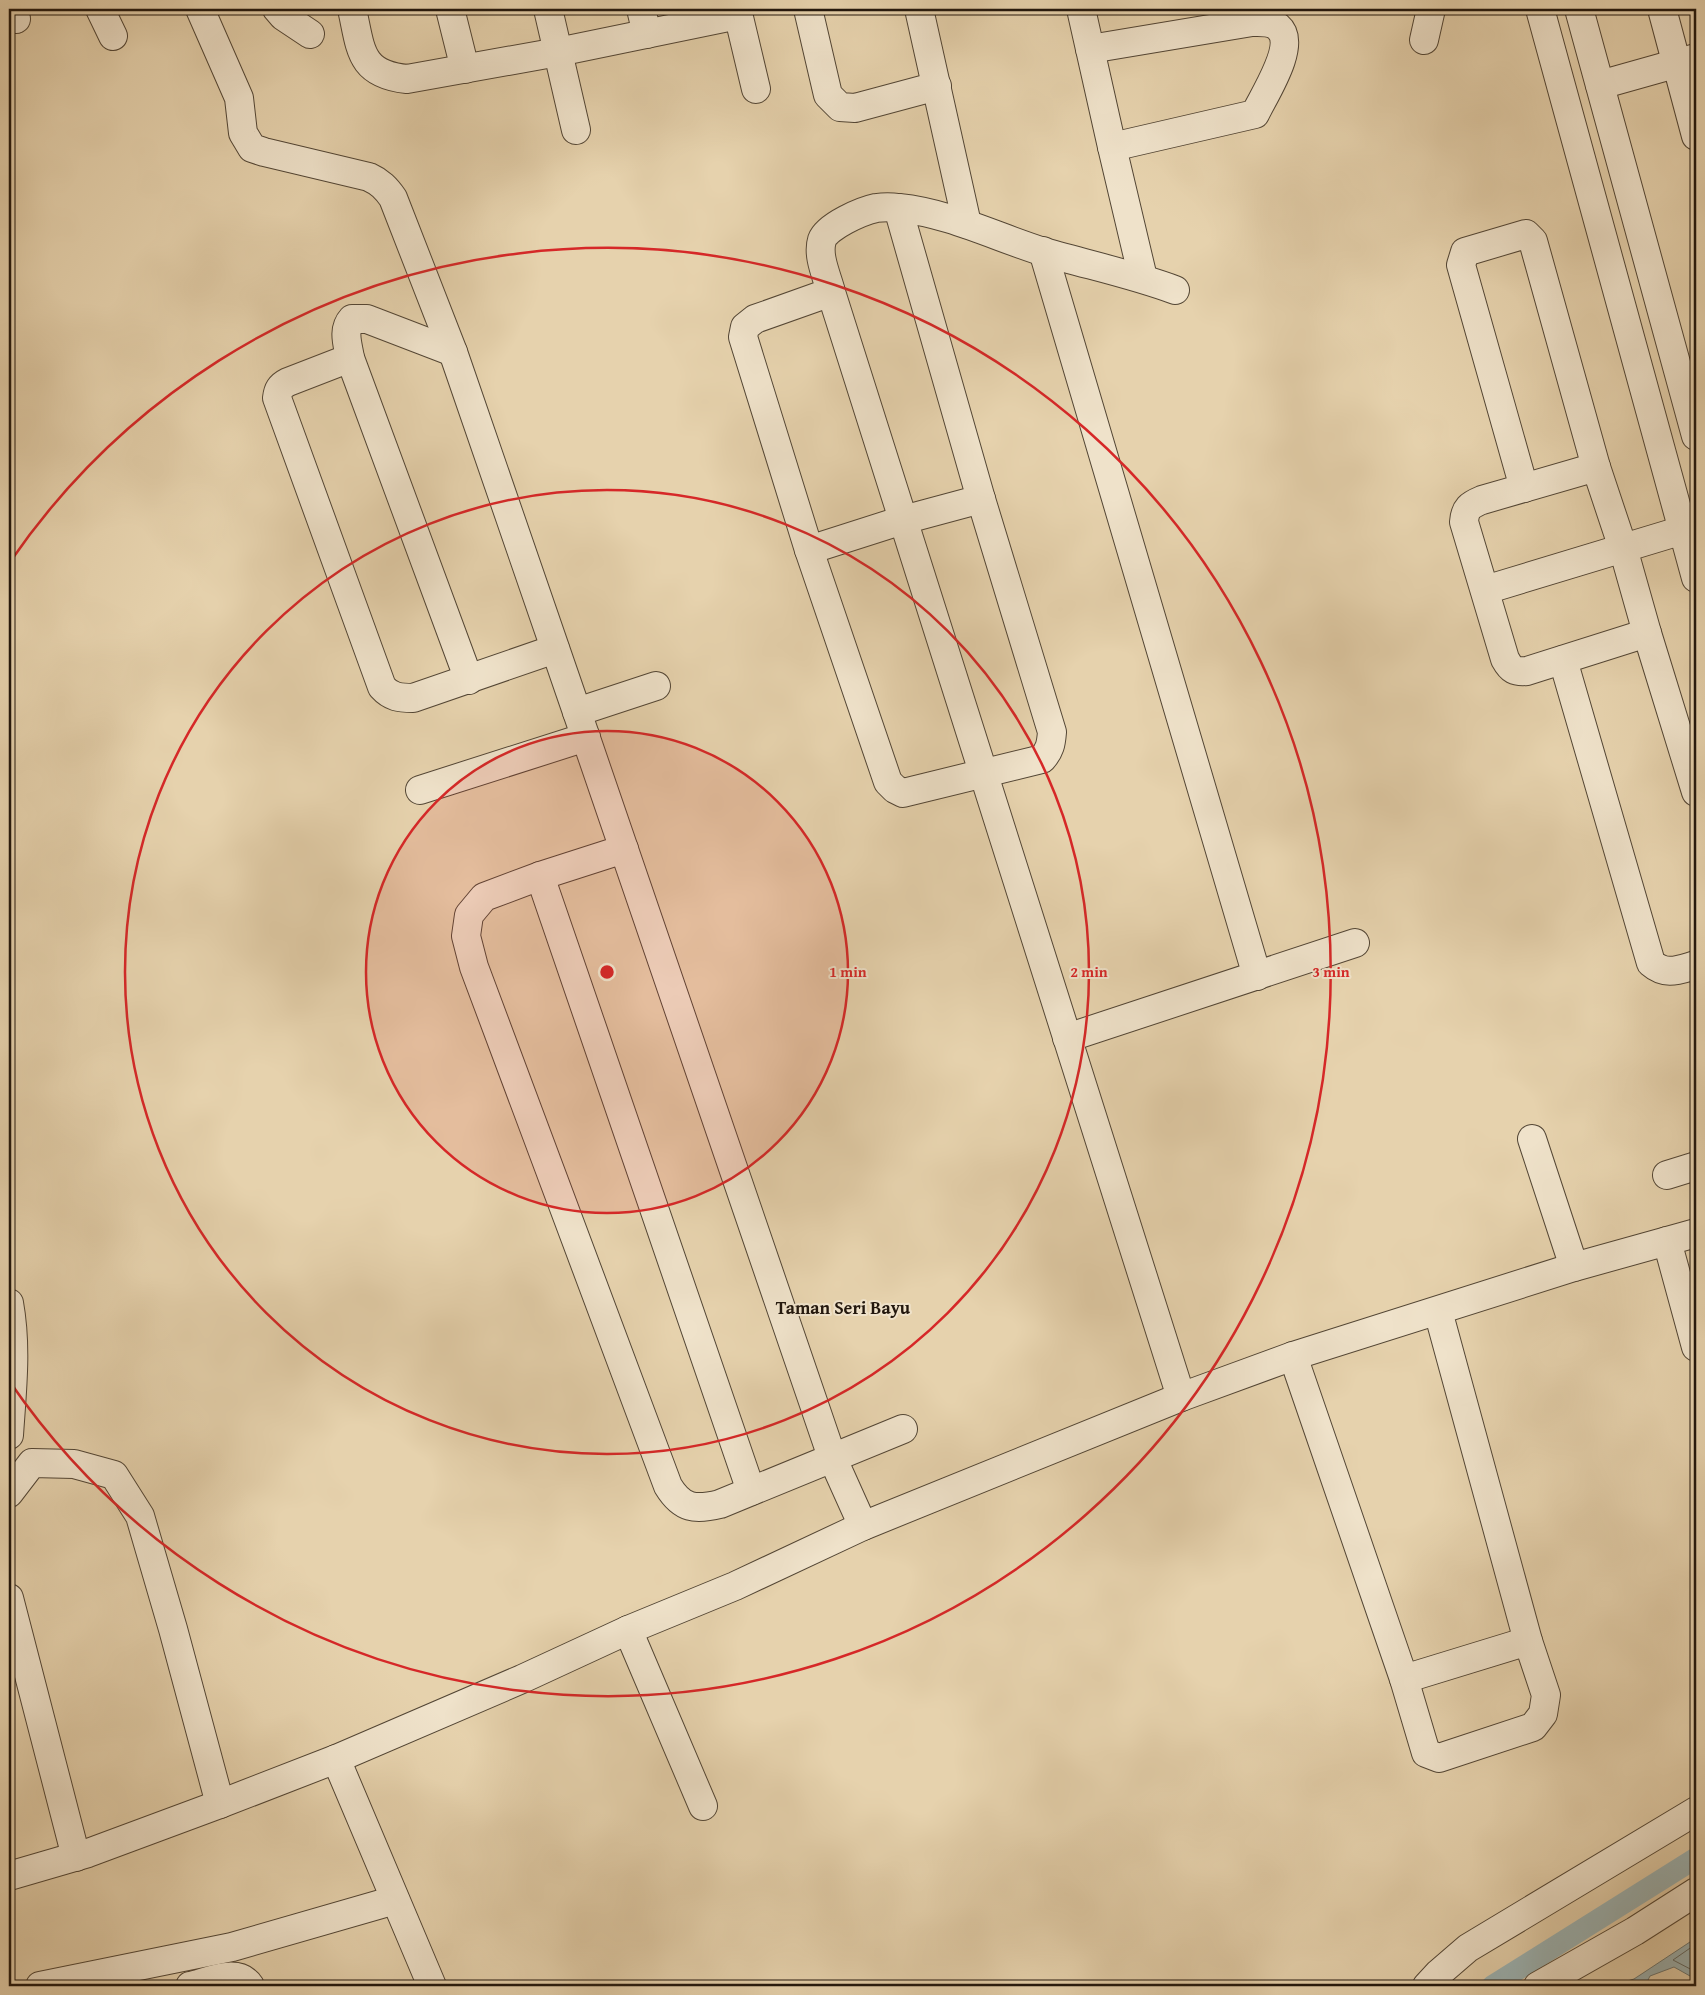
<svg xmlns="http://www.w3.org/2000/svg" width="1705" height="1995" viewBox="0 0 1705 1995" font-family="'Gentium Book Plus',serif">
<rect width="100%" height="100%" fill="#e6d2ad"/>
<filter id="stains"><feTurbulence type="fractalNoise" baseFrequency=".004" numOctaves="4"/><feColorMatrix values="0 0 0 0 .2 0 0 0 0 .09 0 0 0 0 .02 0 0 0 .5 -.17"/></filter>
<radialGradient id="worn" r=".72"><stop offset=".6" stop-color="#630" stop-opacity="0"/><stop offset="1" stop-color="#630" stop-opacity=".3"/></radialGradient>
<!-- water -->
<polygon fill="#9cb5b6" stroke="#6b7672" points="1696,1938 1696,1977 1690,1976 1674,1967 1650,1976 1645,1986 1611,1986 1634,1979"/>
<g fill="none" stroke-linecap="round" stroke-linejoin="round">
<!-- shore -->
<polyline stroke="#5f6662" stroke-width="1" points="1696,1944 1673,1960 1696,1972"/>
<!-- canal -->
<polyline stroke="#9cb5b6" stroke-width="21" points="1492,1986 1696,1858"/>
<!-- minor casing -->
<g stroke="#534635" stroke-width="30">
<g id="minor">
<polyline points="11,9 16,19"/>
<polyline points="100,9 113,36"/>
<path d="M 200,9 L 239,98 L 243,133 L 252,148 L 264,152 L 369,177 C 380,182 386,188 393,198 L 453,352 L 577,712 L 832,1457 L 863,1526"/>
<polyline points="277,9 283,16 310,34"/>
<path d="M 352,9 C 361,49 359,74 407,79 L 558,52 L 738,15"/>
<polyline points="450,9 465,69"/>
<polyline points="548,9 576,130"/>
<polyline points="641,9 647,34"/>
<polyline points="737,9 756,89"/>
<polyline points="808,9 828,95 840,107 855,108 937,86"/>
<polyline points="919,9 967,224"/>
<polyline points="1081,9 1112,147 1143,278"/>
<polyline points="1540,9 1696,578"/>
<polyline points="1579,9 1696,436"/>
<polyline points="1662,9 1696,136"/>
<polyline points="1424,40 1431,9"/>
<path d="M 1090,49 L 1252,22 C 1261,22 1271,21 1278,27 C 1298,44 1264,95 1255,114 L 1112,147"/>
<polyline points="1600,85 1696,58"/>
<polyline points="1043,251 1257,976"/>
<path d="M 1175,290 C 1132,274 1088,265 1044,252 C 996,237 949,213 899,208 C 892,207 883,207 876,208 C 862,211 827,226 822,240 C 817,256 827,276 831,292 L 1181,1397"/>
<path d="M 831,292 L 755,319 L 745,327 L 743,337 L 809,550 L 888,782 L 895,789 L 903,793 L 1042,759 C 1050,750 1051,744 1052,732 L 981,499 L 898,208"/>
<path d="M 453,352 L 367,319 L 352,319 C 342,330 348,345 350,358 L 469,680"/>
<path d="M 350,358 L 288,382 C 280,386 278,390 277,398 L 382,687 C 391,697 399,698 413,698 L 555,649"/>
<path d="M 1596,467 L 1482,500 C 1470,505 1465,508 1464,522 L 1505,659 C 1511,670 1515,672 1527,671 L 1647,633"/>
<polyline points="1524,488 1461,265 1465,252 1526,234 1533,241 1596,467 1623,548 1647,633 1696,792"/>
<polyline points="809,550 903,520 981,499"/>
<polyline points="1485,590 1683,530"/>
<path d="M 1563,660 L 1651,963 C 1666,976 1678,970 1696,965"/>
<polyline points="577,712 656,686"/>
<polyline points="420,790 586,737"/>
<path d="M 624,849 L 540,876 L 484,897 L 469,915 L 466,936 L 474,967 L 668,1486 C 682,1509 695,1510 720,1504 L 903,1429"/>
<polyline points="540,876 751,1491"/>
<polyline points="1067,1038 1355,943"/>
<polyline points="1532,1139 1574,1267"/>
<polyline points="1667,1175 1696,1166"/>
<polyline points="1667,1241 1696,1347"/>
<path d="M 9,1303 C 17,1347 12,1390 9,1435"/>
<polyline points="1293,1356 1404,1679 1426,1753 1439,1758 1533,1727 1543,1714 1546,1695 1528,1641 1438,1311"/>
<polyline points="9,1493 32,1463 74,1464 114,1475 140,1516 173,1629 220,1804"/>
<polyline points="9,1598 76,1857"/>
<polyline points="628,1630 703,1806"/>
<polyline points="1404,1679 1528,1641"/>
<polyline points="336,1759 432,1986"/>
<polyline points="9,1876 88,1853 220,1804 336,1759 522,1679 628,1630 735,1586 863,1526 1181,1397 1293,1356 1574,1267 1696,1233"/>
<polyline points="40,1986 232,1947 395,1900"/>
<path d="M 190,1986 C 208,1982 238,1967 250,1986"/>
<polyline points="1427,1986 1439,1973 1468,1948 1696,1811"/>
<polyline points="1538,1986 1635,1931 1696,1892"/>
</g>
</g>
<!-- minor -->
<use href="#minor" stroke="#efe2ca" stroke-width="28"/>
</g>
<!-- distance rings -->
<circle cx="607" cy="972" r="241" fill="#d62828" fill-opacity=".12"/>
<g fill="none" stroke="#d62828" stroke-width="2.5">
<circle cx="607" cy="972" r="241"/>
<circle cx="607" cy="972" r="482"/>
<path d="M10 562A724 724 0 1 1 10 1382"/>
</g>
<g text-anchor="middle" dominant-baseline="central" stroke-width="4" stroke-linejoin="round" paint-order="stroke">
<!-- neighbourhood labels -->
<g font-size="18" font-weight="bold" fill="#22170d" stroke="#efe2ca">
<text x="843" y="1307">Taman Seri Bayu</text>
</g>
</g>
<circle cx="607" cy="972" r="8" fill="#d62828" stroke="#efe2ca" stroke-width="2.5"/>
<g font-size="15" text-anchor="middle" font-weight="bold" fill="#d62828" stroke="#efe2ca" stroke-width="4" stroke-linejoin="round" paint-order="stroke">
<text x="848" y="977">1 min</text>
<text x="1089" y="977">2 min</text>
<text x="1331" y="977">3 min</text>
</g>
<!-- margin -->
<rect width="1705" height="1995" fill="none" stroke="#e6d2ad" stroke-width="30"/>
<rect x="10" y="10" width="1685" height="1975" fill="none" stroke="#22170d" stroke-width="2.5"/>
<rect x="15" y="15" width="1675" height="1965" fill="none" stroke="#22170d"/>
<rect width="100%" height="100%" filter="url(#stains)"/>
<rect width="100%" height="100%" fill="url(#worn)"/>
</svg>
